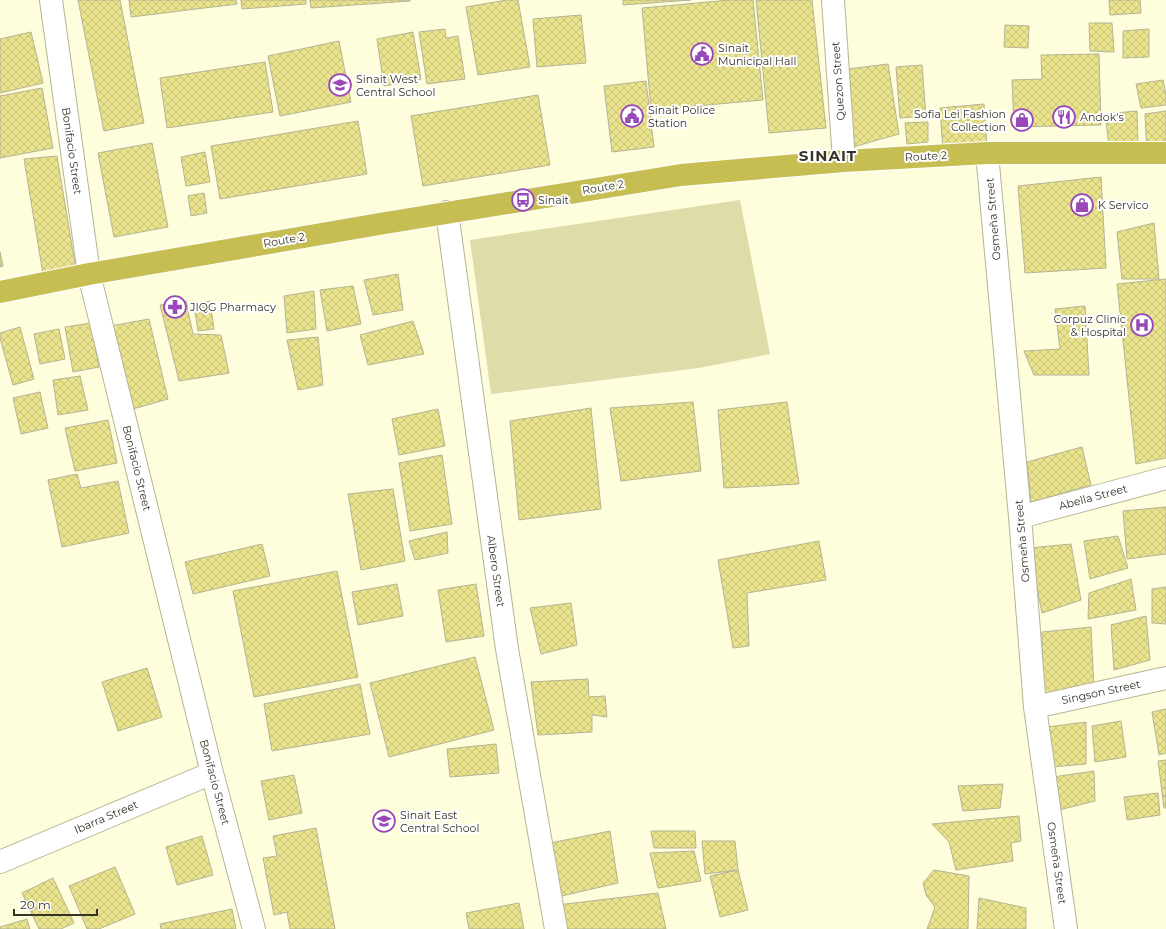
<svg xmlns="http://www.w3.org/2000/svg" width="1166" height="929" font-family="Montserrat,sans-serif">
<defs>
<pattern id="building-cross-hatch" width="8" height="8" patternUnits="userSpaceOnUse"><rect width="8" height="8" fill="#e8e38c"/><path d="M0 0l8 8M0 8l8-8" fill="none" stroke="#c8c379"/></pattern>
</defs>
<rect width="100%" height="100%" fill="#fefddc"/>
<!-- green -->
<path fill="#dedca9" d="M 740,200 L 770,354 L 699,368 L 491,394 L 470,240 Z"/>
<!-- building -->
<path fill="url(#building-cross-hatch)" stroke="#b5b495" d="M 78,0 L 120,0 L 144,123 L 104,131 Z
M 129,0 L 236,0 L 237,4 L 131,17 Z
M 241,0 L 306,0 L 306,4 L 242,9 Z
M 310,0 L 410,0 L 410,1 L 311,8 Z
M 507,0 L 518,0 L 530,67 L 478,75 L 466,7 Z
M 623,0 L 691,0 L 623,5 Z
M 730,0 L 753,0 L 763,100 L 651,110 L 642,8 Z
M 756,0 L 812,0 L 826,128 L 769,133 Z
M 1109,0 L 1140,0 L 1141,13 L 1110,15 Z
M 581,15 L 586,63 L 537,67 L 533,19 Z
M 1089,23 L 1112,23 L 1114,52 L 1090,51 Z
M 1005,25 L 1029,26 L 1028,48 L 1004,47 Z
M 445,29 L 446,38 L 458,36 L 465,79 L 427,84 L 419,32 Z
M 1149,29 L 1149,57 L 1123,58 L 1123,31 Z
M 31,32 L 43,83 L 0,93 L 0,39 Z
M 413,32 L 421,79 L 384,86 L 377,39 Z
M 339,41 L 351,102 L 280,116 L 268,56 Z
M 1099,54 L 1101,125 L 1014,127 L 1012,80 L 1042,79 L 1041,55 Z
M 265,62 L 273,112 L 167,128 L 160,78 Z
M 888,64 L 899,134 L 853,147 L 840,70 Z
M 922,65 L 926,116 L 900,118 L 896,67 Z
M 1163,80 L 1166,95 L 1166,105 L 1141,108 L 1136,84 Z
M 646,81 L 654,147 L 612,152 L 604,86 Z
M 42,88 L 53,148 L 0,158 L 0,96 Z
M 538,95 L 550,165 L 423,186 L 411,116 Z
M 984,104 L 987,145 L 943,151 L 940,108 Z
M 1137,111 L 1138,143 L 1109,146 L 1105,114 Z
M 1166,111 L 1166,150 L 1147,151 L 1145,114 Z
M 358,121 L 367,174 L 220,199 L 211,146 Z
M 928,122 L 928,142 L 907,144 L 905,123 Z
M 152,143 L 168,227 L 114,237 L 98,153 Z
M 205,152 L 210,182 L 186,186 L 181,157 Z
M 57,156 L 76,270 L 43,274 L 24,159 Z
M 1101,177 L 1106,268 L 1025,273 L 1018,186 Z
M 204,193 L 207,213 L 191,216 L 188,196 Z
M 1154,223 L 1159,279 L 1122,279 L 1117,232 Z
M 0,252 L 3,266 L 0,267 Z
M 398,274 L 403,310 L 373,315 L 364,280 Z
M 1166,279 L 1166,458 L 1136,464 L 1117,284 Z
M 353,286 L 361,324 L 327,331 L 320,290 Z
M 314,291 L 316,329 L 287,333 L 284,296 Z
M 186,301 L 193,334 L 221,335 L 229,373 L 179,381 L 160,305 Z
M 210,301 L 214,329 L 198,331 L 194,305 Z
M 1085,306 L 1089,375 L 1034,375 L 1024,351 L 1060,349 L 1055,309 Z
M 149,319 L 168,399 L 126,411 L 105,327 Z
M 413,321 L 424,354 L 368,365 L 360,335 Z
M 91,323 L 99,367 L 73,372 L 65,327 Z
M 20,327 L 34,379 L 13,385 L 0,338 L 0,333 Z
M 59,329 L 65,359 L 40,364 L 34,334 Z
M 318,337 L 323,385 L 298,390 L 287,340 Z
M 80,376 L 88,410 L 58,415 L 53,380 Z
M 40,392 L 48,428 L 21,434 L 13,398 Z
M 693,402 L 701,471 L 621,481 L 610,408 Z
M 787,402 L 799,484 L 724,488 L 718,410 Z
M 591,408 L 601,509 L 519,520 L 510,421 Z
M 438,409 L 445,446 L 399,455 L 392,419 Z
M 108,420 L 117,463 L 75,471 L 65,428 Z
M 1082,447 L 1091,485 L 1031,502 L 1027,462 Z
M 442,455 L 452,524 L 410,531 L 399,463 Z
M 77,474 L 81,488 L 118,481 L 129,533 L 62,547 L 48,480 Z
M 393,489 L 405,561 L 361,570 L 348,494 Z
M 1166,507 L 1166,554 L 1127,559 L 1123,511 Z
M 447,532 L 448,553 L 415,560 L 409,541 Z
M 1118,536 L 1128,568 L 1090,579 L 1084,541 Z
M 819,541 L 826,580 L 747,593 L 749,646 L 733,648 L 718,560 Z
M 262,544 L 270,576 L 193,594 L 185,562 Z
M 1071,544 L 1081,600 L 1042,613 L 1029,548 Z
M 337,571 L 358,677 L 254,697 L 233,591 Z
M 1131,579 L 1136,610 L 1088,619 L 1089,593 Z
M 397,584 L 403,616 L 358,625 L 352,592 Z
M 476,584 L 484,636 L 446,642 L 438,590 Z
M 1166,587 L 1166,624 L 1152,623 L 1152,589 Z
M 571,603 L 577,645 L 541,654 L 530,608 Z
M 1146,616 L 1150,660 L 1114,670 L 1111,625 Z
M 1091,627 L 1094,689 L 1042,697 L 1042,632 Z
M 475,657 L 494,730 L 389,757 L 370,683 Z
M 147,668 L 162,717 L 118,731 L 102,682 Z
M 588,679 L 589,697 L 605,696 L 607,717 L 592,715 L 592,732 L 538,735 L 531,682 Z
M 360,684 L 370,734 L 272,751 L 264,704 Z
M 1166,709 L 1166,753 L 1159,755 L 1152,712 Z
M 1121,721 L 1126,757 L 1095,762 L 1092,726 Z
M 1086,722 L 1086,764 L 1052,767 L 1047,727 Z
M 496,744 L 499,773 L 450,777 L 447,749 Z
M 1166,760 L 1166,808 L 1164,808 L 1158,761 Z
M 1094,771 L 1095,801 L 1055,811 L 1053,777 Z
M 294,775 L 302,813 L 269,820 L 261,781 Z
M 1003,784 L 1000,808 L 963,811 L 958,786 Z
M 1158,793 L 1160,815 L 1127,820 L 1124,797 Z
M 1019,816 L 1021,841 L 1011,843 L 1013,861 L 956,870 L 949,842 L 932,824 Z
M 316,828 L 335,929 L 290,929 L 287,912 L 274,915 L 263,858 L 277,856 L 273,836 Z
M 610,831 L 618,883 L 553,898 L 545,844 Z
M 651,831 L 695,831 L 696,848 L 654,848 Z
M 202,836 L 213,875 L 177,885 L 166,847 Z
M 702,841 L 735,841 L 738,870 L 705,874 Z
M 694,851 L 701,881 L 658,888 L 650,853 Z
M 115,867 L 135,914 L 99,929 L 87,929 L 69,886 Z
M 738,870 L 748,910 L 720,917 L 710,876 Z
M 934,870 L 969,876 L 968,929 L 927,929 L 935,907 L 926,895 L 923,883 Z
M 53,878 L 74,923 L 61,929 L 39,929 L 22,893 Z
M 658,893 L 666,929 L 562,929 L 557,905 Z
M 979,898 L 1026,908 L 1026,929 L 977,929 Z
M 519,903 L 524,929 L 469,929 L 466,913 Z
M 232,909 L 236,929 L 161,929 L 160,924 Z
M 27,919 L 30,929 L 0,929 L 0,927 Z"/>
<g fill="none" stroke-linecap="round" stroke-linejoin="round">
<!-- minor casing -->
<g stroke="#b5b495" stroke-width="24">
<path id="minor" d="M 51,0 L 89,274 L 212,773 L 254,929
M 833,0 L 844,161
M 987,153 L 1020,517 L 1035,707 L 1066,929
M 447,212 L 507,649 L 556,929
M 1020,517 L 1166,478
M 1035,707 L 1166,678
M 0,862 L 212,773"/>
</g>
<!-- trunk casing -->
<g stroke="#fff" stroke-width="24">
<path id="trunk" d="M 0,292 L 89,274 L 385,223 L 681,175 L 844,161 L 987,153 L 1166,153"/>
</g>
<!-- minor -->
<use href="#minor" stroke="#fff" stroke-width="22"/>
<!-- trunk -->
<use href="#trunk" stroke="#c6be52" stroke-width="22"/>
</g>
<!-- icons -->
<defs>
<g id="civic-ring" transform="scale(1.15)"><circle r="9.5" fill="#fff" stroke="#9848b8" stroke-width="1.5"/><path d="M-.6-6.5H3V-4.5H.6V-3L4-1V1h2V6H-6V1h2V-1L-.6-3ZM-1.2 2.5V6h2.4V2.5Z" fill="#9848b8"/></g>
<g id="school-ring" transform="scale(1.15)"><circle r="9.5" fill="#fff" stroke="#9848b8" stroke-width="1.5"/><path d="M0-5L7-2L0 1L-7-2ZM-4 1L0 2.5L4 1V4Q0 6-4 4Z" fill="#9848b8"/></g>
<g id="restaurant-ring" transform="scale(1.15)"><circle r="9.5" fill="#fff" stroke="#9848b8" stroke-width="1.5"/><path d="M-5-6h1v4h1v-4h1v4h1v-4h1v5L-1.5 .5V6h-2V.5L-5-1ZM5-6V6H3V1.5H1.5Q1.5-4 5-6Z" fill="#9848b8"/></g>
<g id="shop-ring" transform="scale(1.15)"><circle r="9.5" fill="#fff" stroke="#9848b8" stroke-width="1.5"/><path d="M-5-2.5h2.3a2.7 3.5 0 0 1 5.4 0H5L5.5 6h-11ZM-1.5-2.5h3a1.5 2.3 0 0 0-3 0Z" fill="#9848b8"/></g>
<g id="bus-ring" transform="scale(1.15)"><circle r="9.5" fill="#fff" stroke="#9848b8" stroke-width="1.5"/><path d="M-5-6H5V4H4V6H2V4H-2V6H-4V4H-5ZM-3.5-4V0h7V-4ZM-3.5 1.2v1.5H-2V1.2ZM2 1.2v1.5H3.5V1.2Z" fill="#9848b8"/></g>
<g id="pharmacy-ring" transform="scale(1.15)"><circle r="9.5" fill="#fff" stroke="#9848b8" stroke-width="1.5"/><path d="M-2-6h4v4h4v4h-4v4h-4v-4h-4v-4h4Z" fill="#9848b8"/></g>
<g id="hospital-ring" transform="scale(1.15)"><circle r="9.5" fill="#fff" stroke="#9848b8" stroke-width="1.5"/><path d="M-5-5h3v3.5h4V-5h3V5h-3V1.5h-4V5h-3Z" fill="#9848b8"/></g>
</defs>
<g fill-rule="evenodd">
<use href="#civic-ring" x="702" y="54"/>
<use href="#school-ring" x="340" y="85"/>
<use href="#civic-ring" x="632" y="116"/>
<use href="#restaurant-ring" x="1064" y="117"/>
<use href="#shop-ring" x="1022" y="120"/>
<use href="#bus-ring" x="523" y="200"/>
<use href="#shop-ring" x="1082" y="205"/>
<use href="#pharmacy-ring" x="175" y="307"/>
<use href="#hospital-ring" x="1142" y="325"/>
<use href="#school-ring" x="384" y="821"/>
</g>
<g text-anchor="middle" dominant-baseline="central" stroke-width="4" stroke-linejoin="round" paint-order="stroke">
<!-- poi labels -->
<g font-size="11" fill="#353428" stroke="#fff" text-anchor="start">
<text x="718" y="48">Sinait<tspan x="718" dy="13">Municipal Hall</tspan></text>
<text x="356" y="79">Sinait West<tspan x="356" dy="13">Central School</tspan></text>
<text x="648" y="110">Sinait Police<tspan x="648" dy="13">Station</tspan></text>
<text x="1006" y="114" text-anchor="end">Sofia Lei Fashion<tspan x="1006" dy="13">Collection</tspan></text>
<text x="1080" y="117">Andok's</text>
<text x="538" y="200">Sinait</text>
<text x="1098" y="205">K Servico</text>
<text x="190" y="307">JIQG Pharmacy</text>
<text x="1126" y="319" text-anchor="end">Corpuz Clinic<tspan x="1126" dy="13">&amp; Hospital</tspan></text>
<text x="400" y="815">Sinait East<tspan x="400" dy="13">Central School</tspan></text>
</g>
<!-- street labels -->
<g font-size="11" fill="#353428" stroke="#fff">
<text transform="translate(838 81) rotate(-94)">Quezon Street</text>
<text transform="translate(72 151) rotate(82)">Bonifacio Street</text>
<text transform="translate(926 156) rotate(-3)">Route 2</text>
<text transform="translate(603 187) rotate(-9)">Route 2</text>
<text transform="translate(993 219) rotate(-95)">Osmeña Street</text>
<text transform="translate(284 240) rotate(-10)">Route 2</text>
<text transform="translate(137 468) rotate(76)">Bonifacio Street</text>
<text transform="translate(1093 497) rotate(-15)">Abella Street</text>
<text transform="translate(1022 541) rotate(-95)">Osmeña Street</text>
<text transform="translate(496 571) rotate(82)">Albero Street</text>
<text transform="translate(1101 692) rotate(-12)">Singson Street</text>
<text transform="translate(215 782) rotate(75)">Bonifacio Street</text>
<text transform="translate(106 817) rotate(-23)">Ibarra Street</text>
<text transform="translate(1057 863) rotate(82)">Osmeña Street</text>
</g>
<!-- district labels -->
<g font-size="15" font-weight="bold" letter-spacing="1" fill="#353428" stroke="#fff">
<text x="828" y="155">SINAIT</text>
</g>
</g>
<!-- scale -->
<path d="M14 909v6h83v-6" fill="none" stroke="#353428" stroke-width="2"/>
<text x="20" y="909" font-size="12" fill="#353428" stroke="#ffffff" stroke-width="3" paint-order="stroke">20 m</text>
</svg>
